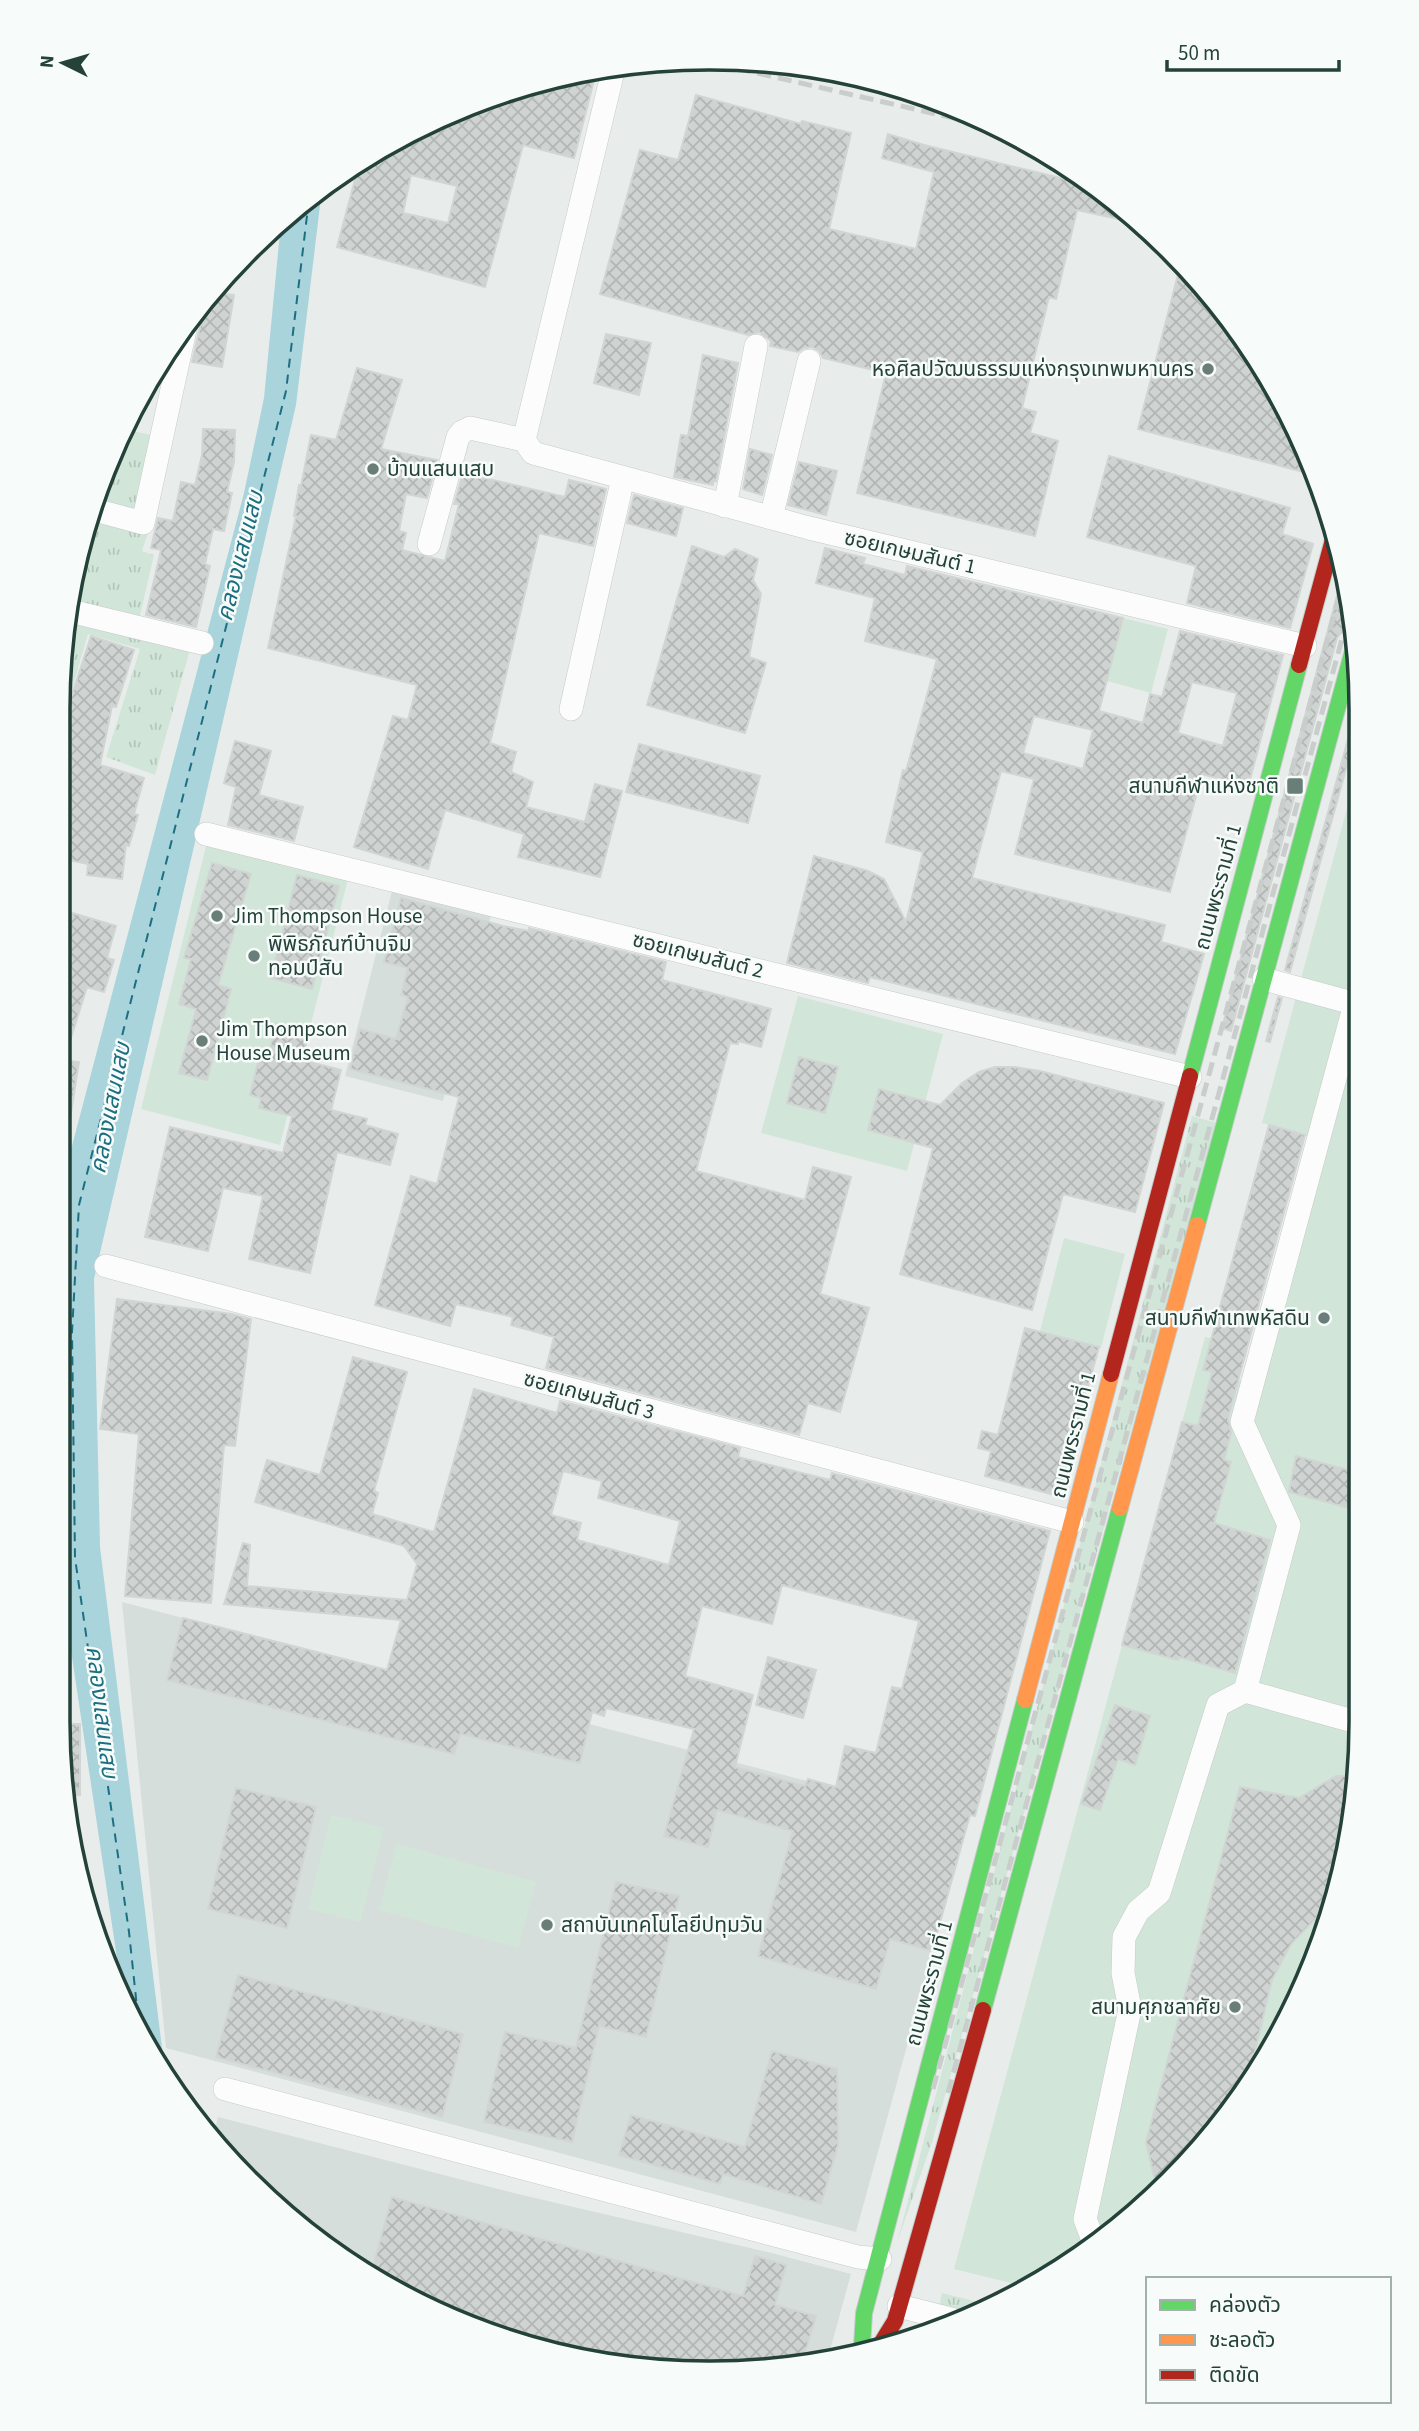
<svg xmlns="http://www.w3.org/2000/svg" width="1419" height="2431" font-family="'Source Sans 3','Noto Sans Thai',sans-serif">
<defs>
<pattern id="grass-tufts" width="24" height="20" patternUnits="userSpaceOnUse" patternTransform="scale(1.75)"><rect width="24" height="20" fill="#d1e6d8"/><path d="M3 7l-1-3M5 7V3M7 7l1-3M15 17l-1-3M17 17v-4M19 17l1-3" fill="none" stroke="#b3c6ba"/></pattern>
<pattern id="building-cross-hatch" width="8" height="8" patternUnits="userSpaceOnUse" patternTransform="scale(1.75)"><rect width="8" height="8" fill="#cfd4d2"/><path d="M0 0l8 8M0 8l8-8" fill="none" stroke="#b2b7b5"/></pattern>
</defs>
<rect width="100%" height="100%" fill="#e8edeb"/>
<!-- built -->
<path fill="#d6dedb" d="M 392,891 L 491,916 L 443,1101 L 345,1076 Z
M 122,1602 L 968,1823 L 856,2232 L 166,2048 Z
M 218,2117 L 518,2194 L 772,2253 L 851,2274 L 829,2354 L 752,2372 L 540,2351 L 347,2263 L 213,2138 Z"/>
<!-- grass -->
<path fill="url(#grass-tufts)" d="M 127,430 L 156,436 L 139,517 L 94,503 L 95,494 Z
M 90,514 L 149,530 L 142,551 L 154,555 L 139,620 L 72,603 Z
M 69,616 L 191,646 L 155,775 L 106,757 L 140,649 L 88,634 L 65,713 L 59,711 L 59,666 Z
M 1192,1116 L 1217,1123 L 932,2142 L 897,2243 Z
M 942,2293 L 991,2305 L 969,2318 L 938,2311 Z"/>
<!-- garden -->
<path fill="#d1e6d8" d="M 1123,618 L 1168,629 L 1151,693 L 1107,681 Z
M 1360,760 L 1360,1765 L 1327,1931 L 1252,2083 L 1107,2238 L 1023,2286 L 954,2269 L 1205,1337 L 1211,1338 L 1203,1370 L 1246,1382 L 1308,1136 L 1262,1123 Z
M 207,842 L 348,879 L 280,1145 L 141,1109 Z
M 798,996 L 943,1034 L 907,1171 L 761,1133 Z
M 1064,1238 L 1125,1254 L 1101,1348 L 1040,1331 Z
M 331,1815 L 384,1828 L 360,1922 L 308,1909 Z
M 397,1844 L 536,1882 L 518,1948 L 379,1910 Z"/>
<!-- water -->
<path fill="#a9d4db" d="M 322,189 L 296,405 L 94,1279 L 100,1547 L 164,2064 L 121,1985 L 62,1590 L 58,1399 L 58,1199 L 244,493 L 264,398 L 281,222 Z"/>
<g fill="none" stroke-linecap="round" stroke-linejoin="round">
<!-- ferry -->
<path stroke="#1c6f80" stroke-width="2" stroke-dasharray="9 7" stroke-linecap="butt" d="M 138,2017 L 129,1932 L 75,1558 L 72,1332 L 79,1205 L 286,391 L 309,199"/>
</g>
<!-- building -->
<path fill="url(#building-cross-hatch)" stroke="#d1d6d4" stroke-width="2" fill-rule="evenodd" d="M 597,69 L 574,158 L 523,145 L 485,287 L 337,247 L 360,161 L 460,108 L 511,92 L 530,97 L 533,85 L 582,70 ZM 411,175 L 457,186 L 448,223 L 403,213 Z
M 696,95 L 801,124 L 802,121 L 851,133 L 829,229 L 916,249 L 934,172 L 882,158 L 888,134 L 924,145 L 1094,186 L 1141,224 L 1077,210 L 1056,299 L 1049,297 L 1022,408 L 1036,412 L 1030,433 L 1058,441 L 1035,536 L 857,493 L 886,373 L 823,358 L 819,351 L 812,347 L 804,348 L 798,352 L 770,346 L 771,341 L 759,332 L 748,335 L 600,294 L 640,150 L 678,160 Z
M 1181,263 L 1274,383 L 1315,475 L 1138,429 Z
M 213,292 L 234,295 L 222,367 L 192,362 L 200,327 L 199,320 L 195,314 Z
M 606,334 L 651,343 L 639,395 L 594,383 Z
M 703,355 L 738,363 L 716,481 L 714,480 L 713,485 L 674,477 L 681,435 L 688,436 Z
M 357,368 L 402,380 L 381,449 L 437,460 L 427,498 L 406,494 L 399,531 L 406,533 L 402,550 L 445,561 L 459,504 L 454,504 L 463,473 L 565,497 L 569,480 L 606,489 L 593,546 L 539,533 L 490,743 L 516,752 L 511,772 L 533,782 L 526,807 L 585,822 L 595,784 L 622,791 L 600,877 L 518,857 L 524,834 L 445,810 L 428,869 L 354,847 L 393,716 L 408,720 L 417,685 L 268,648 L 296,516 L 294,516 L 299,485 L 301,486 L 311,435 L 336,440 Z
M 203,429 L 235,430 L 234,462 L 227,492 L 232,493 L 224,531 L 213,529 L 205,564 L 210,566 L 196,627 L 146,615 L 161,550 L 151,548 L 158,518 L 173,521 L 181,482 L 195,485 L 202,455 Z
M 750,449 L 772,455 L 762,495 L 743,489 Z
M 1109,456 L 1290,508 L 1282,534 L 1313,544 L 1290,628 L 1187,603 L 1196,566 L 1087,537 Z
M 799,462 L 837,471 L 826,515 L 788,505 Z
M 634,495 L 683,508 L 676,536 L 627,523 Z
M 692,546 L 724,557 L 735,549 L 758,559 L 753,580 L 761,594 L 749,657 L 766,663 L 745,733 L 647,705 Z
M 825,548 L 865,558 L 863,564 L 905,575 L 907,566 L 1123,618 L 1099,711 L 1143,723 L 1150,694 L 1162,697 L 1180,631 L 1283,655 L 1248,787 L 1202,774 L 1170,892 L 1015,854 L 1034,779 L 1001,771 L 972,878 L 1165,925 L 1161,942 L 1204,954 L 1175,1054 L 870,977 L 868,983 L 787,963 L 814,856 L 868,871 L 884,879 L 906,922 L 923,852 L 886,842 L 903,770 L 906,771 L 937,659 L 865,641 L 875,598 L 816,583 ZM 1192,682 L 1237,693 L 1223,746 L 1178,733 ZM 1034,716 L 1093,730 L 1083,769 L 1023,753 Z
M 1342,577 L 1352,625 L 1343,630 L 1337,638 L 1231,1031 L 1222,1028 Z
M 91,636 L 134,650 L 116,707 L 112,706 L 100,765 L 144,778 L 134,814 L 138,815 L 129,846 L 126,845 L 122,879 L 87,875 L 88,864 L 59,858 L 59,718 L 64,719 Z
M 1360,695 L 1360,718 L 1290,972 L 1285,970 Z
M 235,741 L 271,751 L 259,795 L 303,807 L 294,841 L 228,825 L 236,787 L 224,783 Z
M 639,744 L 760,776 L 748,823 L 626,792 Z
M 212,863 L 251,874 L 218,985 L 231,989 L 207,1080 L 179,1073 L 196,1009 L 179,1004 L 191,959 L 184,958 Z
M 297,875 L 339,886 L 312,989 L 271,978 Z
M 401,898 L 503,926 L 529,931 L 529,928 L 666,962 L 662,980 L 771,1009 L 761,1047 L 738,1041 L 738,1044 L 730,1043 L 696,1171 L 805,1200 L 813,1167 L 851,1177 L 820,1294 L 869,1308 L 840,1412 L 808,1403 L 799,1435 L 546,1368 L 554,1337 L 511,1325 L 513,1317 L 456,1304 L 450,1326 L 375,1305 L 411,1176 L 437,1184 L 459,1097 L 350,1069 L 360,1029 L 396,1039 L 408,997 L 401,995 L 408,968 L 384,962 Z
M 59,909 L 116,926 L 107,958 L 114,960 L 104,992 L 87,987 L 64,1060 L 79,1062 L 69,1125 L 59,1124 Z
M 1278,997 L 1282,998 L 1270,1042 L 1266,1041 Z
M 276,1024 L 309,1033 L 302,1060 L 341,1070 L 331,1110 L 367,1119 L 365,1125 L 398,1134 L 390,1165 L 337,1152 L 310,1273 L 249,1259 L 263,1196 L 223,1188 L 208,1251 L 145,1237 L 170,1127 L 283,1153 L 292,1116 L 259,1108 L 261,1098 L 250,1095 L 261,1050 L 269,1052 Z
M 799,1057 L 838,1067 L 825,1113 L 787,1103 Z
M 995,1067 L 1014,1067 L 1040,1071 L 1164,1103 L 1135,1212 L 1063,1194 L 1032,1310 L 900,1274 L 933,1148 L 868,1130 L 879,1089 L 940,1105 L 962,1083 L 979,1072 Z
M 1269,1125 L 1305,1135 L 1228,1418 L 1231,1433 L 1224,1460 L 1231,1462 L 1214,1523 L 1270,1540 L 1235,1673 L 1179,1657 L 1178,1660 L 1122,1645 L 1182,1422 L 1198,1426 L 1212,1372 L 1203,1370 Z
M 117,1299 L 232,1314 L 251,1319 L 235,1446 L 224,1445 L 211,1603 L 125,1596 L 139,1434 L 100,1429 Z
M 1025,1328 L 1099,1347 L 1058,1496 L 985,1476 L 991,1451 L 978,1448 L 982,1431 L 998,1435 Z
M 353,1357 L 407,1372 L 374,1491 L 378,1493 L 372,1514 L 434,1532 L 474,1389 L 557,1413 L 560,1401 L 740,1448 L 738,1457 L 830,1480 L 832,1473 L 1050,1531 L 975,1816 L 970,1815 L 932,1951 L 890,1939 L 876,1989 L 758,1956 L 793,1831 L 717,1810 L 708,1847 L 664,1836 L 694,1729 L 606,1708 L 604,1716 L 592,1712 L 580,1763 L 460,1734 L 454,1754 L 167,1680 L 183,1618 L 387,1670 L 401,1620 L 224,1604 L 243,1543 L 250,1545 L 247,1586 L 407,1600 L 417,1564 L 404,1546 L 255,1502 L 267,1460 L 320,1475 ZM 563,1471 L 602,1481 L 598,1498 L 680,1521 L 669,1565 L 577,1540 L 581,1523 L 551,1515 ZM 782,1585 L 919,1621 L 902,1689 L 892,1687 L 876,1753 L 845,1746 L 836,1787 L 808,1779 L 805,1786 L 735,1767 L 753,1695 L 685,1676 L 702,1606 L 772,1624 Z
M 1296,1456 L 1360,1473 L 1360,1511 L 1289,1492 Z
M 768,1657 L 816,1670 L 803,1718 L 756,1705 Z
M 1115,1705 L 1150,1716 L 1135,1765 L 1118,1759 L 1100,1810 L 1081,1804 Z
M 58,1724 L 80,1724 L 80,1795 L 70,1796 Z
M 1336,1776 L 1358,1776 L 1331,1907 L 1323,1911 L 1291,1944 L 1272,1980 L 1246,2089 L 1156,2185 L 1146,2142 L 1240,1787 L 1299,1798 Z
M 236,1788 L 316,1807 L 287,1928 L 208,1909 Z
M 616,1882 L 679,1896 L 646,2037 L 599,2026 L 572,2142 L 484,2122 L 505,2032 L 576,2048 Z
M 238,1975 L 463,2034 L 442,2117 L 216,2057 Z
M 772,2051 L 837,2069 L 838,2145 L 821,2204 L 723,2174 L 720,2184 L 619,2155 L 631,2115 L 745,2147 Z
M 392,2197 L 743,2296 L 755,2256 L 786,2265 L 775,2305 L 816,2316 L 803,2360 L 752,2372 L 540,2351 L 371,2274 Z"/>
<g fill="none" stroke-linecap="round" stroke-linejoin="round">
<!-- street casing -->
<g stroke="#c5cac8" stroke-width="24">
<path id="street" d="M 614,67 L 524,440 L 533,453 L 809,528 L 1305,646
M 725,506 L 756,346
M 91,509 L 143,523 L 186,325
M 771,518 L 809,361
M 429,544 L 458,437 L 462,432 L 470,428 L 524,440
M 70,611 L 202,643
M 571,709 L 623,478
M 206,834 L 1190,1077
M 1264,979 L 1360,1005
M 106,1266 L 1072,1522
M 1245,1691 L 1360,1723
M 225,2089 L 858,2257 L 880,2259
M 1095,2245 L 1085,2219 L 1130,2009 L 1123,1973 L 1124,1937 L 1138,1911 L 1159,1893 L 1218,1705 L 1245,1691 L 1289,1525 L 1242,1422 L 1355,1004
M 899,2306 L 962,2322"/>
</g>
<!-- fast casing -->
<g stroke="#c3cbc8" stroke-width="18">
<path id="fast" d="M 1190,1076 L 1299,665
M 1197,1225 L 1355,643
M 983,2010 L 1120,1508
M 862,2346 L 864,2313 L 1025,1700"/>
</g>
<!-- slow casing -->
<g stroke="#c3cbc8" stroke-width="18">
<path id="slow" d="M 1120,1508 L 1197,1225
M 1025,1700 L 1111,1374"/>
</g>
<!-- jam casing -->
<g stroke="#c3cbc8" stroke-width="18">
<path id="jam" d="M 1299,665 L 1334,536
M 1111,1374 L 1190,1076
M 882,2342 L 895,2321 L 983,2010"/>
</g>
<!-- street -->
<use href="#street" stroke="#fcfcfc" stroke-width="23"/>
<!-- fast -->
<use href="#fast" stroke="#63d668" stroke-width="16"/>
<!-- slow -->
<use href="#slow" stroke="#ff974d" stroke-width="16"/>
<!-- jam -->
<use href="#jam" stroke="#b3261e" stroke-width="16"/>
<!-- rail -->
<path stroke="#c9cdcc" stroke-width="5" stroke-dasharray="14 7" stroke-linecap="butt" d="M 696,59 L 997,128
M 811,68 L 881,84
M 933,2089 L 1343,582
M 948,2093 L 1349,613"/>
</g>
<!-- markers -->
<g fill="#697e78" stroke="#f7fbf9" stroke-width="2.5">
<circle cx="1208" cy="369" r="7"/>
<circle cx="373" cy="469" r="7"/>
<rect x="1286" y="777" width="18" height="18" rx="3.5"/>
<circle cx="217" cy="916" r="7"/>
<circle cx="254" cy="956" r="7"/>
<circle cx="202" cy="1041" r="7"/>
<circle cx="1324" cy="1318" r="7"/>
<circle cx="547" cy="1925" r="7"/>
<circle cx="1235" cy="2007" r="7"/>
</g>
<g text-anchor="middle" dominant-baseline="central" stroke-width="5" stroke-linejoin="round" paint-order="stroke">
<!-- poi labels -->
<g font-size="21" fill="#24423a" stroke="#f7fbf9" text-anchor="start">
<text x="1194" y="369" text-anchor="end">หอศิลปวัฒนธรรมแห่งกรุงเทพมหานคร</text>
<text x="387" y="469">บ้านแสนแสบ</text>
<text x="1279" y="786" text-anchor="end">สนามกีฬาแห่งชาติ</text>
<text x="231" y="916">Jim Thompson House</text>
<text x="268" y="944">พิพิธภัณฑ์บ้านจิม<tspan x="268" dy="24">ทอมป์สัน</tspan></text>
<text x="216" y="1029">Jim Thompson<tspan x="216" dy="24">House Museum</tspan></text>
<text x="1310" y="1318" text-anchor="end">สนามกีฬาเทพหัสดิน</text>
<text x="561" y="1925">สถาบันเทคโนโลยีปทุมวัน</text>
<text x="1221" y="2007" text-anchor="end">สนามศุภชลาศัย</text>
</g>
<!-- street labels -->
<g font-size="21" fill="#24423a" stroke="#f7fbf9">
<text transform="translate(910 552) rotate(13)">ซอยเกษมสันต์ 1</text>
<text transform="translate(1218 887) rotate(-75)">ถนนพระรามที่ 1</text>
<text transform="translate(698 955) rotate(14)">ซอยเกษมสันต์ 2</text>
<text transform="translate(589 1395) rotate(15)">ซอยเกษมสันต์ 3</text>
<text transform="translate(1073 1435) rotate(-76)">ถนนพระรามที่ 1</text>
<text transform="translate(929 1983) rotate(-75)">ถนนพระรามที่ 1</text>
</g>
<!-- water labels -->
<g font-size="23" font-style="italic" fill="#1c6f80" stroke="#f7fbf9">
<text transform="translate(240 556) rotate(-76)">คลองแสนแสบ</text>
<text transform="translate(110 1108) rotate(-79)">คลองแสนแสบ</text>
<text transform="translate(102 1712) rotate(83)">คลองแสนแสบ</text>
</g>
</g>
<!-- crop -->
<path d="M0 0H1419V2431H0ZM709 70H710A639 639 0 0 1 1349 709V1722A639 639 0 0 1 710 2361H709A639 639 0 0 1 70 1722V709A639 639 0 0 1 709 70Z" fill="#f7fbf9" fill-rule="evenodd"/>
<path fill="none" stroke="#24423a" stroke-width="3.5" d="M709 70H710A639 639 0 0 1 1349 709V1722A639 639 0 0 1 710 2361H709A639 639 0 0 1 70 1722V709A639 639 0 0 1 709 70Z"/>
<!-- legend -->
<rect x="1146" y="2277" width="245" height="126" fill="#f7fbf9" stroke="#a3b1ad" stroke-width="2"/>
<rect x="1160" y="2300" width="35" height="10" fill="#63d668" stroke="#a3b1ad" stroke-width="2"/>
<text x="1209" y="2312" font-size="21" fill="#24423a">คล่องตัว</text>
<rect x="1160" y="2335" width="35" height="10" fill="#ff974d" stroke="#a3b1ad" stroke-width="2"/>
<text x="1209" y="2347" font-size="21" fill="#24423a">ชะลอตัว</text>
<rect x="1160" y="2370" width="35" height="10" fill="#b3261e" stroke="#a3b1ad" stroke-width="2"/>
<text x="1209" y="2382" font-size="21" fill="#24423a">ติดขัด</text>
<!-- north arrow -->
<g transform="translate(63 63) rotate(275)" stroke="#f7fbf9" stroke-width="5" paint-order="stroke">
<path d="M0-5L12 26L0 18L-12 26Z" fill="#24423a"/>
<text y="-10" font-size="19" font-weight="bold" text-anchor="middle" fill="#24423a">N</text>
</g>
<!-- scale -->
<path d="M1167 60v10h172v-10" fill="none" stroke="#24423a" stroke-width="3.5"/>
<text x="1178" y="60" font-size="21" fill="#24423a" stroke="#f7fbf9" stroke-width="5" paint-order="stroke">50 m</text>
</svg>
